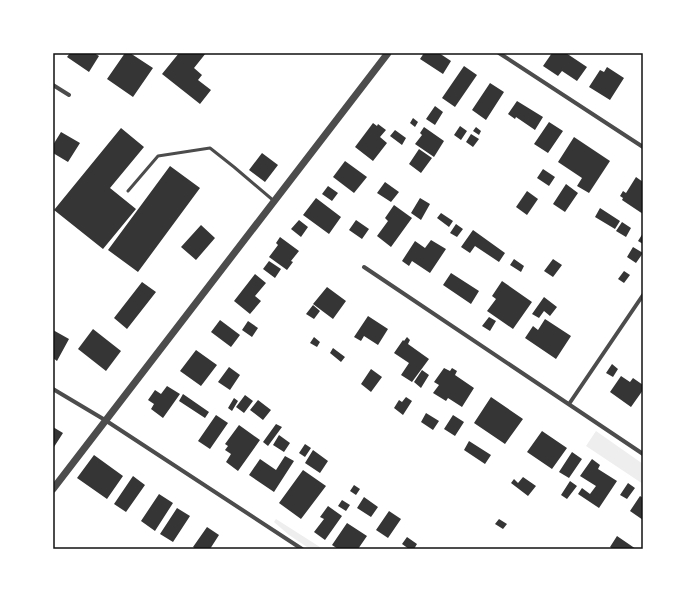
<svg xmlns="http://www.w3.org/2000/svg" width="696" height="602" font-family="'Work Sans',sans-serif">
<rect width="100%" height="100%" fill="#fff"/>
<!-- green -->
<path fill="#eee" d="M 596,431 L 643,464 L 643,484 L 586,446 Z
M 276,519 L 323,549 L 310,549 L 289,535 L 274,522 Z"/>
<!-- building -->
<path fill="#353535" d="M 70,53 L 94,53 L 99,56 L 89,72 L 67,57 Z
M 125,53 L 130,53 L 153,68 L 133,97 L 107,79 Z
M 179,53 L 206,53 L 194,68 L 202,75 L 198,80 L 211,90 L 200,104 L 162,74 Z
M 424,53 L 439,53 L 451,61 L 443,74 L 420,59 Z
M 552,53 L 566,53 L 587,67 L 577,81 L 562,71 L 558,76 L 543,66 Z
M 464,66 L 477,75 L 455,107 L 442,98 Z
M 607,67 L 624,78 L 610,100 L 589,87 L 600,70 L 604,72 Z
M 490,83 L 504,92 L 486,120 L 472,110 Z
M 517,101 L 543,117 L 535,130 L 516,117 L 515,119 L 508,114 Z
M 435,106 L 443,112 L 435,125 L 426,119 Z
M 413,118 L 418,122 L 415,127 L 410,123 Z
M 549,122 L 563,131 L 548,153 L 534,144 Z
M 373,123 L 377,126 L 378,124 L 386,130 L 380,137 L 387,143 L 373,161 L 355,147 Z
M 460,126 L 467,131 L 461,140 L 454,135 Z
M 424,127 L 444,141 L 434,157 L 415,144 L 422,135 L 420,133 Z
M 476,127 L 481,131 L 479,135 L 473,131 Z
M 121,128 L 144,147 L 110,188 L 136,209 L 103,249 L 54,210 Z
M 395,130 L 406,138 L 402,145 L 390,136 Z
M 61,132 L 80,143 L 68,162 L 53,153 L 53,145 Z
M 471,134 L 479,139 L 473,147 L 466,142 Z
M 574,137 L 610,161 L 589,193 L 577,186 L 582,178 L 558,162 Z
M 419,149 L 432,158 L 421,173 L 409,164 Z
M 262,153 L 278,165 L 265,182 L 249,170 Z
M 345,161 L 367,177 L 354,193 L 333,177 Z
M 170,166 L 200,188 L 138,272 L 108,250 Z
M 543,169 L 555,177 L 549,186 L 537,178 Z
M 636,177 L 643,182 L 643,214 L 622,200 L 623,198 L 620,196 L 623,191 L 626,193 Z
M 385,182 L 399,192 L 391,202 L 377,193 Z
M 566,184 L 578,193 L 565,212 L 553,204 Z
M 328,186 L 338,193 L 332,201 L 322,194 Z
M 527,191 L 538,199 L 527,215 L 516,207 Z
M 316,198 L 341,217 L 329,234 L 303,215 Z
M 420,198 L 430,204 L 421,220 L 411,213 Z
M 394,205 L 412,218 L 391,247 L 377,236 L 388,221 L 385,218 Z
M 600,208 L 620,221 L 615,229 L 595,217 Z
M 441,213 L 453,221 L 449,227 L 437,218 Z
M 299,220 L 308,227 L 301,237 L 291,229 Z
M 356,220 L 369,229 L 362,239 L 349,230 Z
M 622,222 L 631,228 L 626,237 L 616,231 Z
M 456,224 L 463,229 L 457,237 L 450,233 Z
M 201,225 L 215,238 L 196,260 L 181,247 Z
M 473,230 L 505,253 L 499,262 L 475,246 L 470,253 L 461,247 Z
M 643,233 L 643,244 L 638,241 Z
M 280,237 L 299,251 L 291,261 L 293,262 L 287,270 L 269,257 L 278,245 L 276,243 Z
M 431,240 L 446,249 L 430,273 L 412,261 L 409,266 L 402,261 L 415,241 L 425,248 Z
M 633,247 L 643,253 L 636,263 L 627,257 Z
M 514,259 L 524,266 L 521,272 L 510,265 Z
M 553,259 L 562,265 L 553,277 L 544,271 Z
M 269,261 L 281,269 L 275,278 L 263,269 Z
M 624,271 L 630,275 L 624,283 L 618,279 Z
M 451,273 L 479,291 L 471,304 L 443,285 Z
M 255,274 L 266,283 L 255,296 L 261,301 L 250,314 L 234,301 Z
M 502,281 L 532,302 L 513,329 L 487,311 L 496,299 L 492,296 Z
M 142,282 L 156,292 L 127,329 L 114,318 Z
M 327,287 L 346,301 L 333,319 L 313,304 Z
M 544,297 L 557,307 L 550,316 L 544,311 L 539,318 L 532,314 Z
M 313,305 L 320,311 L 314,319 L 306,314 Z
M 368,316 L 388,329 L 378,345 L 364,336 L 361,341 L 354,337 Z
M 489,317 L 496,321 L 490,331 L 482,326 Z
M 545,319 L 571,336 L 556,359 L 525,338 L 533,326 L 538,330 Z
M 220,320 L 240,335 L 231,347 L 211,332 Z
M 248,321 L 258,328 L 252,337 L 242,330 Z
M 93,329 L 121,351 L 106,371 L 78,349 Z
M 53,330 L 69,339 L 57,361 L 53,358 Z
M 314,337 L 320,342 L 317,347 L 310,343 Z
M 407,337 L 410,340 L 408,344 L 429,359 L 412,382 L 401,375 L 409,363 L 394,353 L 403,340 L 404,341 Z
M 333,348 L 345,357 L 341,362 L 330,353 Z
M 196,350 L 217,365 L 201,386 L 180,371 Z
M 612,364 L 618,369 L 613,377 L 606,373 Z
M 229,367 L 240,375 L 230,390 L 218,382 Z
M 444,368 L 450,371 L 452,368 L 457,371 L 455,375 L 474,388 L 462,407 L 448,398 L 446,401 L 433,393 L 439,385 L 434,382 Z
M 371,369 L 382,377 L 371,392 L 361,384 Z
M 422,370 L 429,375 L 421,388 L 414,382 Z
M 621,376 L 630,382 L 633,378 L 643,385 L 643,390 L 631,407 L 610,392 Z
M 167,386 L 180,394 L 163,418 L 151,409 L 154,404 L 148,400 L 155,390 L 161,394 Z
M 183,394 L 209,412 L 205,418 L 179,401 Z
M 245,395 L 253,401 L 244,413 L 236,407 Z
M 406,397 L 412,401 L 403,415 L 394,408 L 399,400 L 402,402 Z
M 491,397 L 523,419 L 505,444 L 474,423 Z
M 234,398 L 238,401 L 232,411 L 228,408 Z
M 258,400 L 271,410 L 263,420 L 250,410 Z
M 426,413 L 439,421 L 433,430 L 421,422 Z
M 216,415 L 228,423 L 210,449 L 198,441 Z
M 453,415 L 464,422 L 455,436 L 444,429 Z
M 276,424 L 282,427 L 268,446 L 263,442 Z
M 239,425 L 260,440 L 238,471 L 226,462 L 231,454 L 225,450 L 228,446 L 225,444 Z
M 53,427 L 63,433 L 54,447 L 53,446 Z
M 542,431 L 567,448 L 552,469 L 527,452 Z
M 279,435 L 290,443 L 284,452 L 273,445 Z
M 469,441 L 491,455 L 485,464 L 464,450 Z
M 305,444 L 311,448 L 305,457 L 299,453 Z
M 313,450 L 328,461 L 320,473 L 305,463 Z
M 572,452 L 582,459 L 569,478 L 559,472 Z
M 94,455 L 123,476 L 107,499 L 77,478 Z
M 285,456 L 294,461 L 274,492 L 249,475 L 260,459 L 276,470 Z
M 592,459 L 600,465 L 598,469 L 617,481 L 599,508 L 578,494 L 582,488 L 590,494 L 596,486 L 580,476 Z
M 303,470 L 326,486 L 301,519 L 279,503 Z
M 133,476 L 145,485 L 126,512 L 114,504 Z
M 523,477 L 536,486 L 528,496 L 511,483 L 514,479 L 518,483 Z
M 570,481 L 577,486 L 567,499 L 561,495 Z
M 628,483 L 635,488 L 627,499 L 620,495 Z
M 354,485 L 360,489 L 356,495 L 350,491 Z
M 159,494 L 173,503 L 155,531 L 141,521 Z
M 640,496 L 643,498 L 643,520 L 630,511 Z
M 364,497 L 378,507 L 371,517 L 357,508 Z
M 342,500 L 350,505 L 346,511 L 338,506 Z
M 328,506 L 342,516 L 325,540 L 314,532 L 324,519 L 320,517 Z
M 177,508 L 190,516 L 173,542 L 160,534 Z
M 389,511 L 401,519 L 388,538 L 376,530 Z
M 499,519 L 507,524 L 503,529 L 495,524 Z
M 347,523 L 367,536 L 358,549 L 338,549 L 332,545 Z
M 207,527 L 219,535 L 210,549 L 196,549 L 193,547 Z
M 617,536 L 636,549 L 613,549 L 610,547 Z
M 407,537 L 417,544 L 414,549 L 409,549 L 402,544 Z"/>
<g fill="none" stroke-linecap="round" stroke-linejoin="round">
<!-- service -->
<path stroke="#4c4c4c" stroke-width="3" d="M 128,191 L 158,156 L 210,148 L 234,167 L 274,201"/>
<!-- minor -->
<path stroke="#4c4c4c" stroke-width="4" d="M 499,53 L 643,147
M 53,85 L 69,95
M 364,267 L 643,454
M 53,389 L 105,420 L 302,549
M 569,404 L 643,295"/>
<!-- tertiary -->
<path stroke="#4c4c4c" stroke-width="7" d="M 53,489 L 388,53"/>
</g>
<!-- border -->
<rect width="696" height="602" fill="none" stroke="#ffffff" stroke-width="108"/>
<rect x="54" y="54" width="588" height="494" fill="none" stroke="#111" stroke-width="1.5"/>
</svg>
